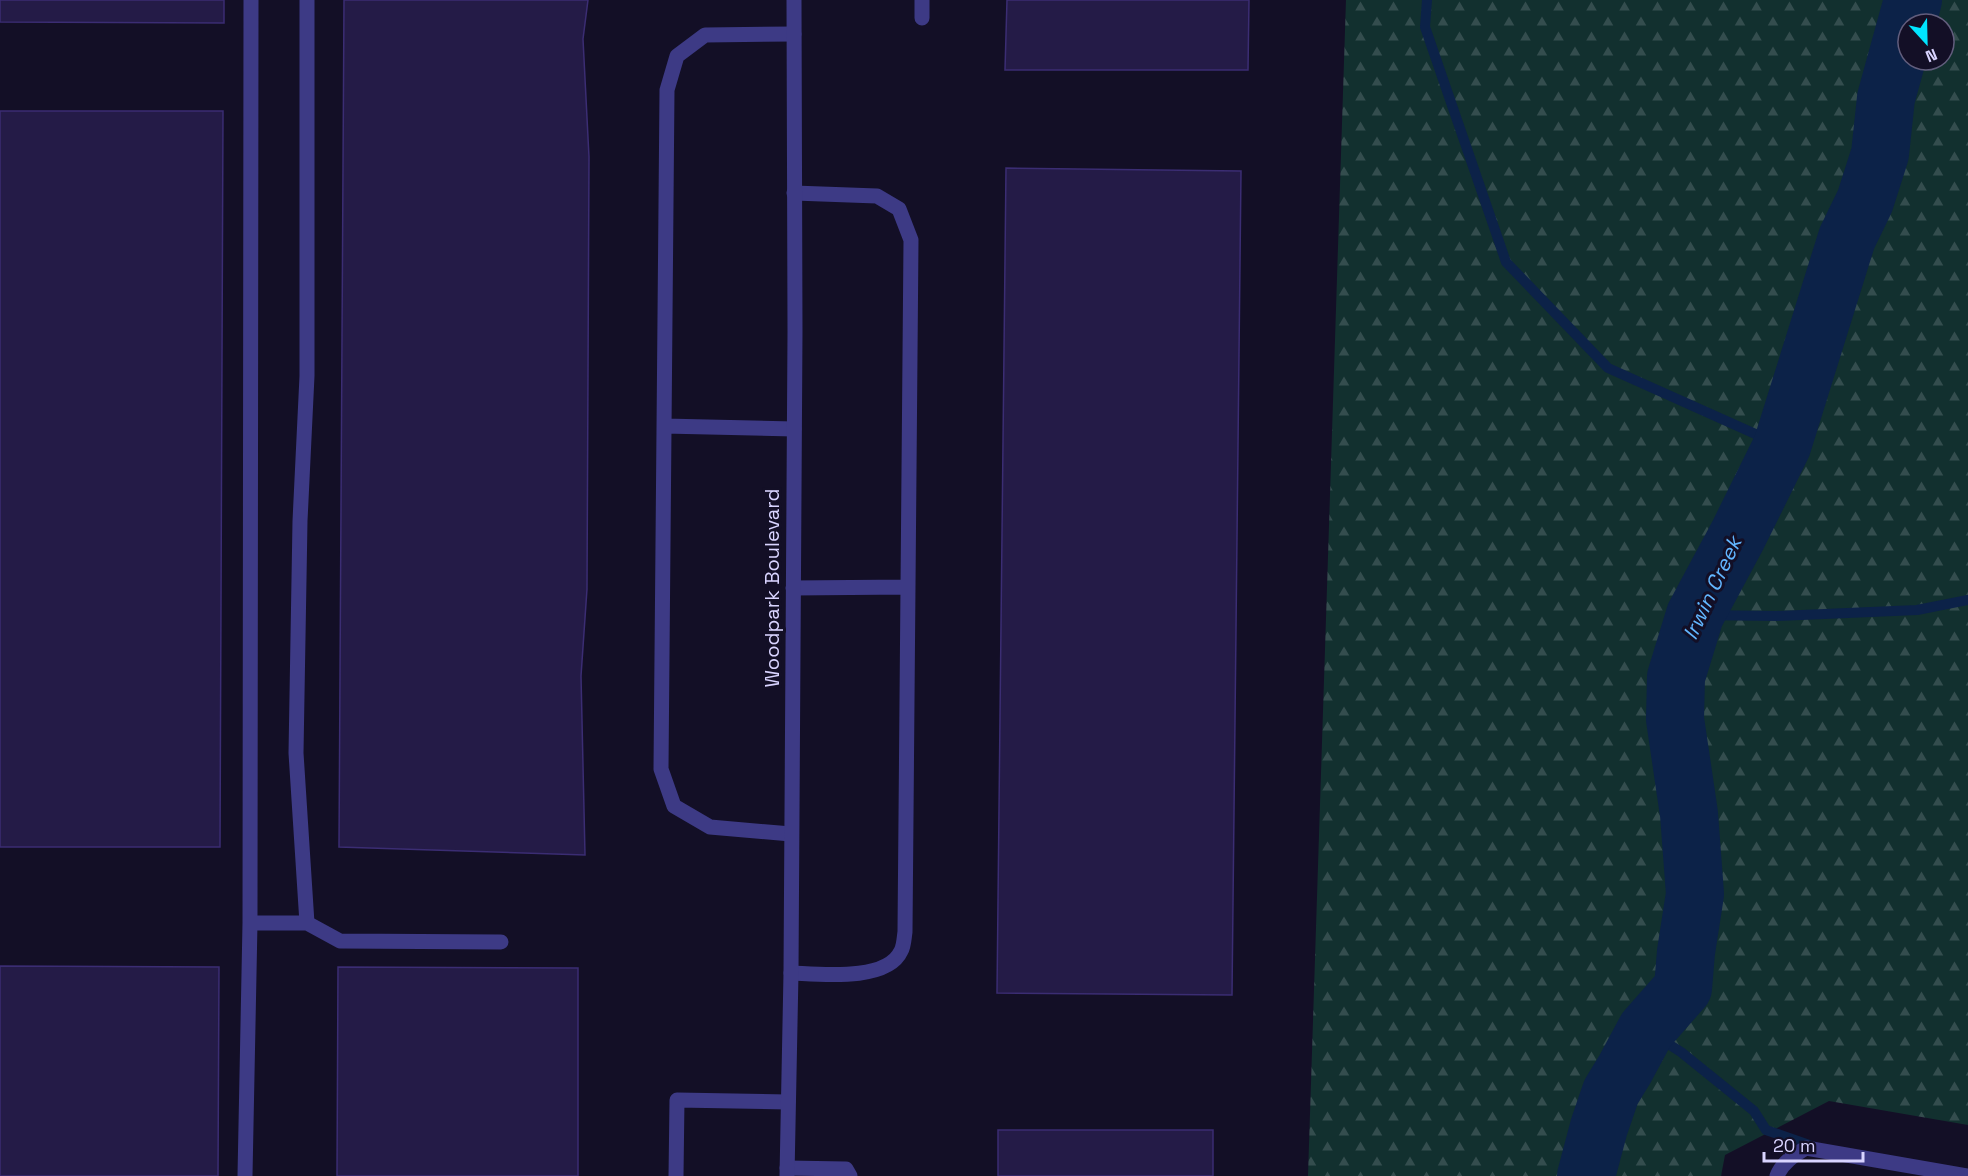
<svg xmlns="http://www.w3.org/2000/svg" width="1968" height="1176" font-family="'Space Grotesk',sans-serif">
<defs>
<pattern id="forest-firs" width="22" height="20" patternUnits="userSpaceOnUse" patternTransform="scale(1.5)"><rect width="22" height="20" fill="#12302f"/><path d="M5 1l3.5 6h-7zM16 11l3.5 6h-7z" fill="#344d4e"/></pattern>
</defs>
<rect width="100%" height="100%" fill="#130f26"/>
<!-- forest -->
<path fill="url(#forest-firs)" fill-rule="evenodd" d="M 1346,0 L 1968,0 L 1968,1125 L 1829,1101 L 1725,1155 L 1721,1176 L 1308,1176 ZM 1908,24 L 1944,24 L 1944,60 L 1908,60 Z"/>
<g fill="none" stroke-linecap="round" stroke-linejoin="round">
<!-- stream -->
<path stroke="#0c2248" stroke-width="10" d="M 1427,0 L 1425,27 L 1506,262 L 1608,368 L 1782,446
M 1695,615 L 1777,616 L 1917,610 L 1968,600
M 1646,1030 L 1681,1052 L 1754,1111 L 1766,1130 L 1815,1147"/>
<!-- river -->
<path stroke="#0c2248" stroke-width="58" d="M 1586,1176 L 1599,1127 L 1611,1092 L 1625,1069 L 1646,1030 L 1683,988 L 1686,952 L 1695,894 L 1689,814 L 1675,719 L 1676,677 L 1695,615 L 1738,535 L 1782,446 L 1847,238 L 1865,201 L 1880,154 L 1886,98 L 1913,0"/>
</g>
<!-- building -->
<path fill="#241b47" stroke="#3b2d73" stroke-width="1.5" d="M 0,0 L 224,0 L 224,23 L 0,22 Z
M 344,0 L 588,0 L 583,39 L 589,157 L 587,589 L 581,676 L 585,855 L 339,847 Z
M 1007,0 L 1249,0 L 1248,70 L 1005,70 Z
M 0,111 L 223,111 L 220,847 L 0,847 Z
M 1006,168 L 1241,171 L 1232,995 L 997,993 Z
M 0,966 L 219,967 L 218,1176 L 0,1176 Z
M 338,967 L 578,968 L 578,1176 L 337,1176 Z
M 998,1130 L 1213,1130 L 1213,1176 L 998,1176 Z"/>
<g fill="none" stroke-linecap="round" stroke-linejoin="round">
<!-- service -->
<path stroke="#3d3a85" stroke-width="15" d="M 922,0 L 922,18
M 664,426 L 794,429
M 793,588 L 908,587
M 791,834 L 710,827 L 674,806 L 661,769 L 667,90 L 677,56 L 705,35 L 794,34
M 250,923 L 307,923 L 340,941 L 501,942
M 307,923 L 296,753 L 300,521 L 307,376 L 307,0
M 791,973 C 819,974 887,982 901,951 C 904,946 904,938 905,932 L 911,240 L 899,209 L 877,196 L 794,193
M 787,1168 L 846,1169 L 850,1176
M 245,1176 L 250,923 L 251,0
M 676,1176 L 677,1100 L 788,1102
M 1777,1176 C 1782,1163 1794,1155 1806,1148 L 1968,1176"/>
<!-- minor -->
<path stroke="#3d3a85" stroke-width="15" d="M 787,1176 L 791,973 L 795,332 L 794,0"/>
</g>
<g text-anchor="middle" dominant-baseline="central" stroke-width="6" stroke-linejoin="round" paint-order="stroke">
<!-- street labels -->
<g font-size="20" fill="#d9d4ff" stroke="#130f26">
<text transform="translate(772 588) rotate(-90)">Woodpark Boulevard</text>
</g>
<!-- water labels -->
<g font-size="21" font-style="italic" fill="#62b6ff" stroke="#130f26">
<text transform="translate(1712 588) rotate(-65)">Irwin Creek</text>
</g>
</g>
<!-- north arrow -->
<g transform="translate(1926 42) rotate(158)"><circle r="28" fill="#130f26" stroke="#625e7d" stroke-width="1.5"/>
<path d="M0-4.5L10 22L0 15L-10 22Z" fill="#00e5ff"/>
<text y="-9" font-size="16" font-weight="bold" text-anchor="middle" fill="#d9d4ff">N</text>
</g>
<!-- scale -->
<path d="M1764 1152v9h99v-9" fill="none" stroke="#d9d4ff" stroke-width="3"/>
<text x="1773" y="1152" font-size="18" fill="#d9d4ff" stroke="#130f26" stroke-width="4.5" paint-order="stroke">20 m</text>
</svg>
